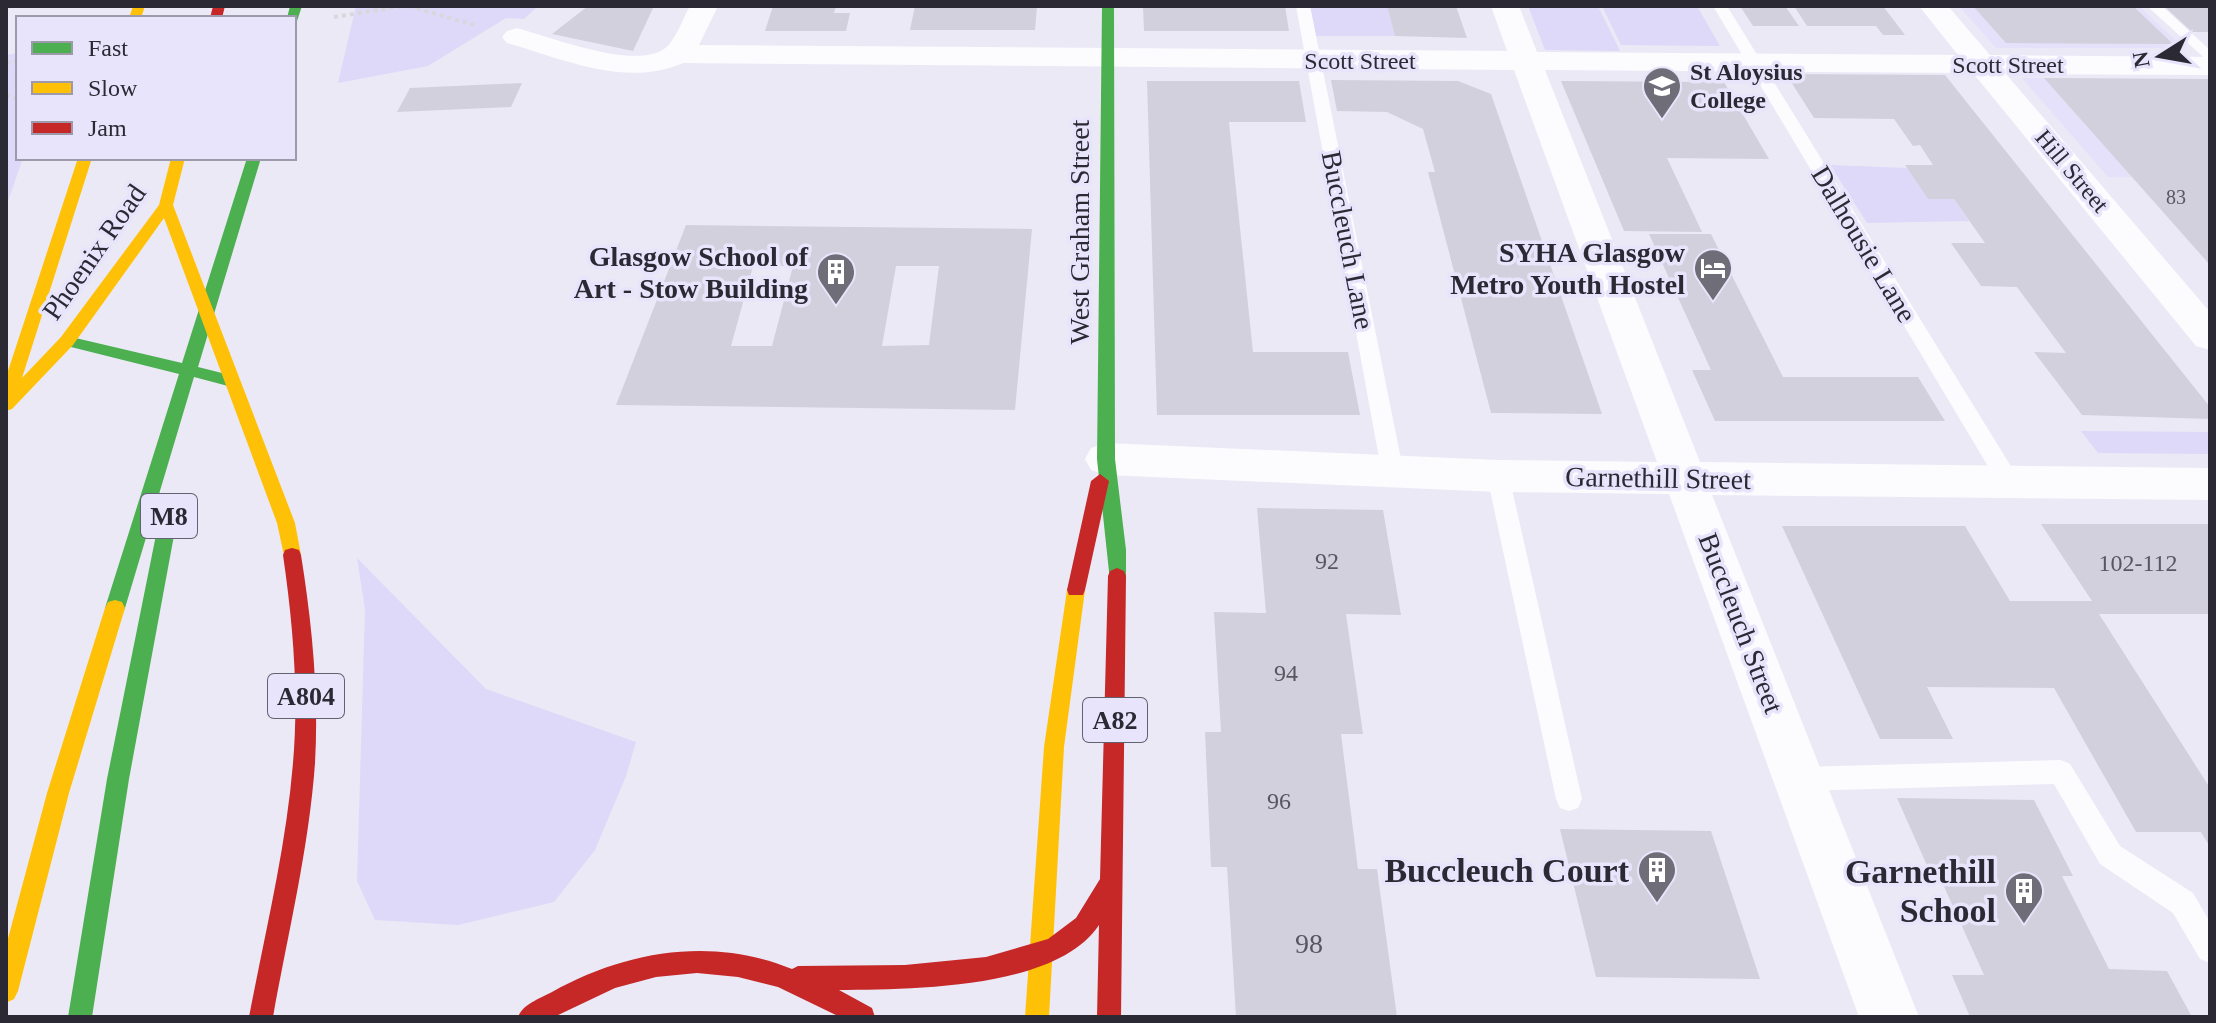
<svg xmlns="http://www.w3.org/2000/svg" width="2216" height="1023" font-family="'Times New Roman',serif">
<rect width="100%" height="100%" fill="#ebe9f6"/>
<!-- built -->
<path fill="#e5e1fa" d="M 1959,6 L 2139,6 L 2184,48 L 1996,48 Z
M 2022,78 L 2210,80 L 2210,178 L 2108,177 Z"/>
<!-- green -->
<path fill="#ded8f9" d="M 356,6 L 538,6 L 524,19 L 506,18 L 428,66 L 338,83 Z
M 1310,6 L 1387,6 L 1395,36 L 1316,36 Z
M 1528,6 L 1598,6 L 1620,51 L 1545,50 Z
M 1602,6 L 1697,6 L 1720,46 L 1621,45 Z
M 18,53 L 18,158 L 23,158 L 6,207 L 6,55 Z
M 1830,165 L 1907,168 L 1928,199 L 1954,199 L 1969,221 L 1867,223 Z
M 2081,431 L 2210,432 L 2210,454 L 2098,453 Z
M 357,558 L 486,689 L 636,742 L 626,776 L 595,850 L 554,902 L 458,925 L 375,920 L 357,881 L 365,609 Z"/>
<!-- building -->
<path fill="#d2d0dc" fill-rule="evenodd" d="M 588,6 L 654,6 L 633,51 L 552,34 Z
M 773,6 L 836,6 L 834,13 L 850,13 L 846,31 L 765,31 Z
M 915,6 L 1037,6 L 1035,30 L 910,30 Z
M 1143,6 L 1285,6 L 1289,31 L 1144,31 Z
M 1387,6 L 1456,6 L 1467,38 L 1395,36 Z
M 1740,6 L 1785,6 L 1799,26 L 1753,26 Z
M 1794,6 L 1883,6 L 1905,35 L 1883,35 L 1876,26 L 1807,26 Z
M 1973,6 L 2133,6 L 2173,44 L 2006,43 Z
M 2164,6 L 2210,6 L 2210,32 L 2192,32 Z
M 1786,74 L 1945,75 L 2210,407 L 2210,419 L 2082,415 L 2034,352 L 2066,353 L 2017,287 L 1981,286 L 1951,243 L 1985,243 L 1954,199 L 1928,199 L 1907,168 L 1905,165 L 1933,165 L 1920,145 L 1913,146 L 1894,119 L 1814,118 Z
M 2044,78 L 2210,79 L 2210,265 L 2179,230 Z
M 1331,80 L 1458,81 L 1491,94 L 1602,414 L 1491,413 L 1428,172 L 1435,172 L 1423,129 L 1387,112 L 1337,111 Z
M 1147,81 L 1299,81 L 1306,122 L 1229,122 L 1253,352 L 1348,352 L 1360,415 L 1157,415 Z
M 1561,81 L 1724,82 L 1769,159 L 1667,158 L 1702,232 L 1624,231 Z
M 522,83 L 511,107 L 397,112 L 410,88 Z
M 686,225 L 1032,229 L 1015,410 L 616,405 ZM 753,266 L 793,266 L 772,346 L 731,346 ZM 896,266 L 939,266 L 929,345 L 882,346 Z
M 1649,234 L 1711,234 L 1783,377 L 1918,377 L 1945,421 L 1715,421 L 1692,370 L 1711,370 Z
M 1257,508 L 1383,510 L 1401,615 L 1346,614 L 1363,734 L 1341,734 L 1358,869 L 1377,869 L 1397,1017 L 1236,1017 L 1227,867 L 1211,867 L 1205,732 L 1221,732 L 1214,612 L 1266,613 Z
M 2041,524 L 2210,524 L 2210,614 L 2099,614 L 2210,788 L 2210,847 L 2201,832 L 2136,832 L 2054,688 L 1927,687 L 1953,739 L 1880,739 L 1782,526 L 1965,526 L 2010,601 L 2092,601 Z
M 1897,798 L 2034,800 L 2073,876 L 2062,876 L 2109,969 L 2167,971 L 2192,1017 L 1970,1017 L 1952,975 L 1984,975 L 1941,880 L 1933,879 Z
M 1560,829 L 1711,831 L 1760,979 L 1596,977 Z"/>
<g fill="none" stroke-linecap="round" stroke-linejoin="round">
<!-- path -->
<path stroke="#d8d7dc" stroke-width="4" stroke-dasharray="4 4" stroke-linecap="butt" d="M 409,6 L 478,26
M 334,17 L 404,6
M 6,63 L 18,61
M 6,95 L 18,99"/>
<!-- lane -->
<path fill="#fcfcfe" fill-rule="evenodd" d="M 1296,6 L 1310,6 L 1404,474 L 1393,482 L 1382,474 Z
M 1713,6 L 1727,6 L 2017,476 L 2020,482 L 2017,488 L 2001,488 Z
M 2147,6 L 2162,6 L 2210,50 L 2210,63 Z
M 1498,468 L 1509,476 L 1582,799 L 1578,808 L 1569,811 L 1560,808 L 1556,799 L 1487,476 Z
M 2061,760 L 2070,764 L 2120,846 L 2193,893 L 2210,922 L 2210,963 L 2200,959 L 2173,913 L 2100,864 L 2054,784 L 1800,791 L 1791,787 L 1787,779 L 1791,771 L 1800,767 Z"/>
<!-- street -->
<path fill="#fcfcfe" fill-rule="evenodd" d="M 690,6 L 718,6 L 699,45 L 1507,51 L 1491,6 L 1519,6 L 1537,52 L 1958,55 L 1919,6 L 1948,6 L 1990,55 L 2210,57 L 2210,75 L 2006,74 L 2210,312 L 2210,350 L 2196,346 L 1973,73 L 1545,70 L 1700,462 L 2210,468 L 2210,500 L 1712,495 L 1919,1017 L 1859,1017 L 1669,494 L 1498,492 L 1106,475 L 1091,470 L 1085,459 L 1091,448 L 1106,443 L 1498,460 L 1657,462 L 1514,70 L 683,63 C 626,88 563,59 507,43 L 502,37 L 507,31 L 517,28 C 551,37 633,70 664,49 C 675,42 683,18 690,6 Z"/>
<!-- fast -->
<path fill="#4caf50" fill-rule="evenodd" d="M 290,6 L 302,6 L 297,21 L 287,18 Z
M 1102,6 L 1114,6 L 1115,459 L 1126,550 L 1126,576 L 1124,581 L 1110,581 L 1097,459 Z
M 247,158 L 261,158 L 198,367 L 234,376 L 236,380 L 228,386 L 194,377 L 125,608 L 122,614 L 115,616 L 108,614 L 105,608 L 179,374 L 67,346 L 59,341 L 67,336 L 182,363 Z
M 166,523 L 172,525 L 175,530 L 129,779 L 92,1017 L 68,1017 L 107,779 L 157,530 L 160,525 Z"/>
<!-- slow -->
<path fill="#ffc107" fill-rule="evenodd" d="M 133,6 L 145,6 L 141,18 L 129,18 Z
M 78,158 L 92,158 L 22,378 L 61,337 L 159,205 L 171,158 L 185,158 L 173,205 L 295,523 L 301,555 L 299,560 L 285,560 L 277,523 L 164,218 L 73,345 L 12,409 L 6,411 L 6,377 Z
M 1076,582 L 1083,585 L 1085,590 L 1064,747 L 1049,1017 L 1025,1017 L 1044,747 L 1067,590 L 1069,585 Z
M 115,600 L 122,602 L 125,608 L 69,793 L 18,991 L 14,999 L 6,1003 L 6,946 L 47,793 L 105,608 L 108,602 Z"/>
<!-- jam -->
<path fill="#c62828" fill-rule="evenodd" d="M 213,6 L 225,6 L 222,18 L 210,18 Z
M 1100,474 L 1109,481 L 1085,590 L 1083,595 L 1069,595 L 1067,590 L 1091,481 Z
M 292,548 L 299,550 L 301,555 C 312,624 319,693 315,763 C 309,848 288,933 273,1017 L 249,1017 C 265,933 286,848 293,763 C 299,693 293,624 283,555 L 285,550 Z
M 1117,568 L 1124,571 L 1126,576 L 1121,1017 L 1097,1017 L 1099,925 C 1056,990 910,989 839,990 L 872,1008 L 875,1017 L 840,1017 L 778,987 L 738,977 L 697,973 L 656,977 L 615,988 L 554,1017 L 518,1017 C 523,1004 539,999 552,992 C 625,951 712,936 792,969 L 798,966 L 905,965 L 986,957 L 1048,939 L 1076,918 L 1100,879 L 1108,576 L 1110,571 Z"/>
</g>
<!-- icons -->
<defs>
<g id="school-pin" transform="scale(2)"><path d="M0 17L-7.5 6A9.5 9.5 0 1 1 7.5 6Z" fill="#6e6d78" stroke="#e7e4fb"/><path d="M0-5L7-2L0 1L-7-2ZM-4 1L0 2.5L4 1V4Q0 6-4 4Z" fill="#fff"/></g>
<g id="hotel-pin" transform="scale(2)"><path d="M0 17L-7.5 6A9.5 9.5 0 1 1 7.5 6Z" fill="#6e6d78" stroke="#e7e4fb"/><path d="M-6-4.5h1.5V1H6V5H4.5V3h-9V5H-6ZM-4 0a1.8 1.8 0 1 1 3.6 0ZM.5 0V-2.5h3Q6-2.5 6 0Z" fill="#fff"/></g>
<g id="building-pin" transform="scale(2)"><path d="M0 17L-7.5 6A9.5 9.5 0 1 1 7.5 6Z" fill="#6e6d78" stroke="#e7e4fb"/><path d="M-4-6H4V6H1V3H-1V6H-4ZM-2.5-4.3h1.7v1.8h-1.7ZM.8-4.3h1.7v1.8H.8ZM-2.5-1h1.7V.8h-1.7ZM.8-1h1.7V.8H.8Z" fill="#fff"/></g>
</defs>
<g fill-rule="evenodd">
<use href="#school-pin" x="1662" y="86"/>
<use href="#hotel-pin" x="1713" y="268"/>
<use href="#building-pin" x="836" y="272"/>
<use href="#building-pin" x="1657" y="870"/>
<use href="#building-pin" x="2024" y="891"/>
</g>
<g text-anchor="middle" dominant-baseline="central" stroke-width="7" stroke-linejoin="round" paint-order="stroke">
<!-- far-number labels -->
<g font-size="20" fill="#585661">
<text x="2176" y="197">83</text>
</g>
<!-- far-street labels -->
<g font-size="24" fill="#2b2a34" stroke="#e7e4fb">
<text x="1360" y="61">Scott Street</text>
<text x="2008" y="65">Scott Street</text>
<text transform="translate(2072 171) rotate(50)">Hill Street</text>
</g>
<!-- far-poi labels -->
<g font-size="24" font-weight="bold" fill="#2b2a34" stroke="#e7e4fb" text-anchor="start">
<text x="1690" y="72">St Aloysius<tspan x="1690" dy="28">College</tspan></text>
</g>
<!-- number labels -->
<g font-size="24" fill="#585661">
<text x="1327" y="561">92</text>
<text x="2138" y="563">102-112</text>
<text x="1286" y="673">94</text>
<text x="1279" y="801">96</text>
</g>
<!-- shield labels -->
<g fill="#e7e4fb" stroke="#636270" stroke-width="2">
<rect x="141" y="494" width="56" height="44" rx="6"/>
<rect x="268" y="674" width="76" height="44" rx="6"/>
<rect x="1083" y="698" width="64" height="44" rx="6"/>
</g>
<g font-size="26" font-weight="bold" fill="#2b2a34">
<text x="169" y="516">M8</text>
<text x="306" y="696">A804</text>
<text x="1115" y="720">A82</text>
</g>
<!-- street labels -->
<g font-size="28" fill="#2b2a34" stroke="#e7e4fb">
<text transform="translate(1079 232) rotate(-90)">West Graham Street</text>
<text transform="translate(1348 240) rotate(79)">Buccleuch Lane</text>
<text transform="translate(1864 244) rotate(59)">Dalhousie Lane</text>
<text transform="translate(94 252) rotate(-55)">Phoenix Road</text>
<text transform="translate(1658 478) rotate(1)">Garnethill Street</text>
<text transform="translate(1741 623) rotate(69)">Buccleuch Street</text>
</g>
<!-- poi labels -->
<g font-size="28" font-weight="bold" fill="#2b2a34" stroke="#e7e4fb" text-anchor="end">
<text x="1685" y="252">SYHA Glasgow<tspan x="1685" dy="32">Metro Youth Hostel</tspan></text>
<text x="808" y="256">Glasgow School of<tspan x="808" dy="32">Art - Stow Building</tspan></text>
</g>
<!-- near-number labels -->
<g font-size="28" fill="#585661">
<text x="1309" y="943">98</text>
</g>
<!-- near-poi labels -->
<g font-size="34" font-weight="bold" fill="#2b2a34" stroke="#e7e4fb" text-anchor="end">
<text x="1629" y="870">Buccleuch Court</text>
<text x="1996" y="871">Garnethill<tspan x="1996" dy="39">School</tspan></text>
</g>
</g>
<!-- border -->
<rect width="2216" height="1023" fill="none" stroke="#2b2a34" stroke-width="16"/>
<!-- legend -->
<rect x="16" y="16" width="280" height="144" fill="#e7e4fb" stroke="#9c9aab" stroke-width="2"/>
<rect x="32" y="42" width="40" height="12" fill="#4caf50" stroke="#9c9aab" stroke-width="2"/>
<text x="88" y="56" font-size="24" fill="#2b2a34">Fast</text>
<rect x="32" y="82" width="40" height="12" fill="#ffc107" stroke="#9c9aab" stroke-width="2"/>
<text x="88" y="96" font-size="24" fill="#2b2a34">Slow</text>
<rect x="32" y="122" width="40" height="12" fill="#c62828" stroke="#9c9aab" stroke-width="2"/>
<text x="88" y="136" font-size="24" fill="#2b2a34">Jam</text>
<!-- north arrow -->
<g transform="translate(2160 56) rotate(259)" stroke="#e7e4fb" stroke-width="6" paint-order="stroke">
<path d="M0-6L14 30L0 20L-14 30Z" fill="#2b2a34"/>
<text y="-12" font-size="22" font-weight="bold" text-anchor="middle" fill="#2b2a34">N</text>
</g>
</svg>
